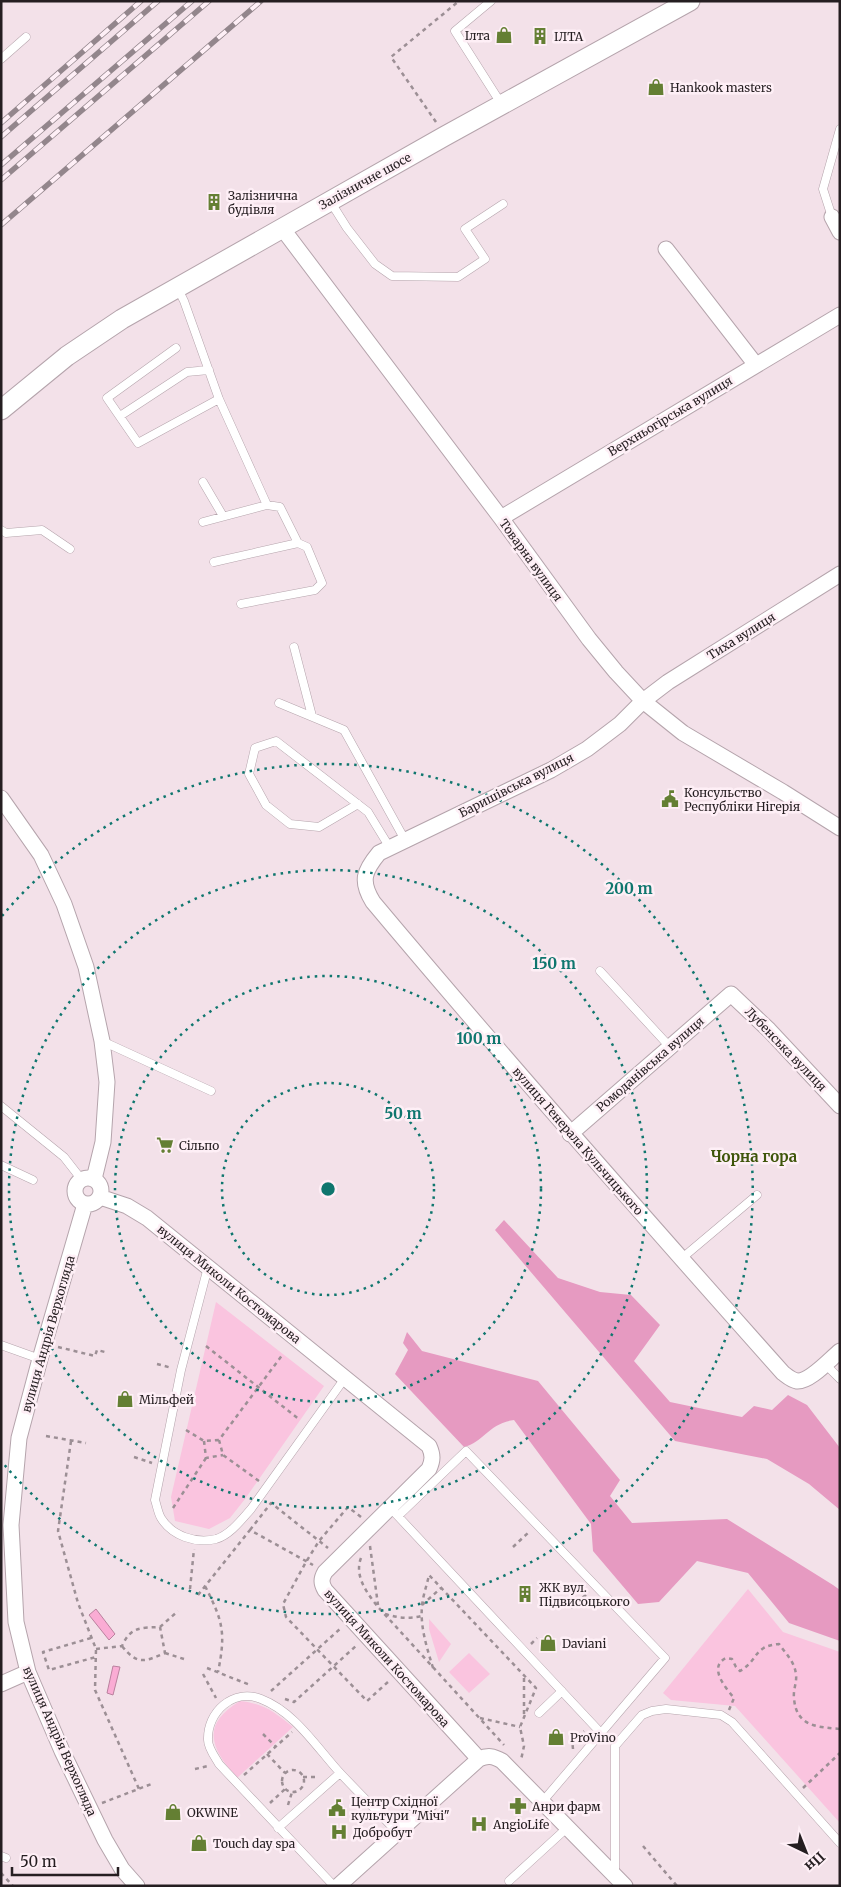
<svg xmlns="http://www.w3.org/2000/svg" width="841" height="1887" font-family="Merriweather,serif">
<rect width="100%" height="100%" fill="#f3e1e9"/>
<!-- green -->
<path fill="#fac4df" d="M 216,1302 L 324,1386 L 245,1499 L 230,1518 L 209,1529 L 175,1521 L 171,1497 Z
M 748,1589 L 783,1632 L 840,1652 L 840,1823 L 735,1706 L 671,1700 L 663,1693 Z
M 429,1619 L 451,1644 L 439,1662 L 429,1629 Z
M 469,1653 L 490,1674 L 469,1693 L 449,1672 Z
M 240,1701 C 265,1704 274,1712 293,1727 L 237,1778 C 211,1749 200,1725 240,1701 Z"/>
<!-- forest -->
<path fill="#e69ac1" d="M 504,1220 L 558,1278 L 600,1292 L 631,1295 L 660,1325 L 634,1361 L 670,1402 L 742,1417 L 754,1406 L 772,1410 L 788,1395 L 807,1405 L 840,1448 L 840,1510 L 809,1484 L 767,1459 L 675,1441 L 495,1230 Z
M 407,1332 L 422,1351 L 538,1381 L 620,1480 L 610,1496 L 632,1523 L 727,1519 L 833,1585 L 840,1590 L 840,1641 L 789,1623 L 748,1573 L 697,1561 L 659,1602 L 638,1604 L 593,1551 L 591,1524 L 514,1420 C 489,1423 484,1442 464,1447 L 395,1374 L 408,1350 L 403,1343 Z"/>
<!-- water -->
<path fill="#faacd4" stroke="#ba819e" d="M 96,1609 L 115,1634 L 109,1640 L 89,1615 Z
M 113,1666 L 120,1667 L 113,1695 L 107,1693 Z"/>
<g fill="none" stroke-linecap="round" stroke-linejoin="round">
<!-- service casing -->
<g stroke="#b5a4ac" stroke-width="9">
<path id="service" d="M 491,1 L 455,31 L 502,105
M 1,59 L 26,37
M 330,201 L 347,228 L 375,264 L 392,276 L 458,277 L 485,259 L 465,229 L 503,204
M 832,217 L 823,189 L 840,129
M 178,289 L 184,301 L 219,399 L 267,505 L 280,507 L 298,543 L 307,547 L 322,583 L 315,590 L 241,604
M 176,348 L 107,398 L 138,443 L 219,399
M 120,416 L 187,372 L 209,370
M 203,482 L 223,516
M 203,522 L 267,505
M 1,530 L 6,533 L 42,530 L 70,549
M 214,562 L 298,543
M 294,647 L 312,716
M 279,703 L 344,730 L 405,840
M 358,804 L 319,827 L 290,824 L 266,805 L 249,774 L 255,748 L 276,741 L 368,812 L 390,848
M 600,971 L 670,1047
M 102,1041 L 211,1091
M 1,1106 L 64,1157 L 82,1180
M 1,1165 L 33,1180
M 681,1259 L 757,1195
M 208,1267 L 181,1370 L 155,1500 C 157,1506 158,1513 161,1518 C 172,1536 196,1544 216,1539 C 230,1535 242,1519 251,1509 L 345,1378
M 1,1345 L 40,1359
M 825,1364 L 840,1379
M 395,1513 L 600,1732
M 398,1516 L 466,1451 L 665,1658 L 543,1801
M 539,1713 L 562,1691
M 278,1828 L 340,1773
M 1,1856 L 6,1858
M 615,1875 L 615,1746 L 642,1715 L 652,1711 L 666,1709 L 721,1715 L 732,1722 L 840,1843
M 509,1881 L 568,1827
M 334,1886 L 219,1764 C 215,1757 208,1748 208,1740 C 207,1712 233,1688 261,1699 C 295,1712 317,1748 341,1774 C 360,1794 379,1813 397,1832"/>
</g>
<!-- minor casing -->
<g stroke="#b5a4ac" stroke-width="17">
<path id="minor" d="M 832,217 L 840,232
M 282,228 L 501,518 L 589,639 L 616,672 L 643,701 L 683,733 L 783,792 L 840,828
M 666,249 L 756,365
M 501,518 L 840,315
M 840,574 L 668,682 L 643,701 L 620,724 L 587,749 L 551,770 L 379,853 C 364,871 360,881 373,902 C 507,1062 644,1217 783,1373 C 787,1376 791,1380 797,1381 C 810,1382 830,1359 840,1351
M 1,798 L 41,855 L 64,904 L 86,967 L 102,1041 L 107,1082 L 103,1142 L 94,1179
M 570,1134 L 731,994 L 769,1030 L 840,1106
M75 1191a13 13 0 1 1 26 0a13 13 0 1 1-26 0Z
M 100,1197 L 127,1206 L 147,1218 L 429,1446 C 433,1455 433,1460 429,1469 L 325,1572 C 321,1579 321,1583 325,1590 L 479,1759
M 85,1204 L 40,1359 L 19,1438 L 11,1525 L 16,1622 L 28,1672 L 62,1751 L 105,1840 L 122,1869 L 137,1886
M 1,1684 L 28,1672
M 338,1886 L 479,1759 C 488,1755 493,1756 502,1761 L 625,1886"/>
</g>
<!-- tertiary casing -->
<g stroke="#b5a4ac" stroke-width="21">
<path id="tertiary" d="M 1,410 L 67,356 L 122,319 L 445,136 L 690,1"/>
</g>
<!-- path -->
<path stroke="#9c8f95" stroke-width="2.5" stroke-dasharray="4 4" stroke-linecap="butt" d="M 436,122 L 391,57 L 459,1
M 206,1346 L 300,1420
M 58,1347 L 95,1356 L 97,1350 L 105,1352
M 157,1364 L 172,1368
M 186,1430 L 204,1441 L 219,1440
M 46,1436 L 86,1443
M 71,1441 L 58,1531 L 78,1603 L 96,1649 L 95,1690 L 139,1789
M 204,1441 L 206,1458 L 223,1455
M 134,1457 L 152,1463
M 259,1481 L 223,1455 L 219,1440 L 283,1354
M 173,1508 L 206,1458
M 361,1517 L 348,1507 L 319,1541 L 306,1562 L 283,1604 L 286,1617 L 367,1701 L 389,1681
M 250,1530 L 271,1503 L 328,1548
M 370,1546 L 378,1605
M 513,1547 L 530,1531
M 361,1558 C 354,1576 367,1593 378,1607 L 504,1745
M 205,1586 C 223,1621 226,1633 218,1672
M 190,1589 L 194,1549
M 198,1595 L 250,1530 L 313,1565
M 422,1605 L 441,1588
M 571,1608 L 589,1592
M 385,1614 C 398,1618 409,1619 422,1616
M 160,1627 L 178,1611
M 91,1638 L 43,1652 L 49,1670 L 96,1657
M 531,1644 L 537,1638
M 96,1649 L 122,1646 C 131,1626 141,1628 160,1627 L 165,1653 C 144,1662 137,1665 122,1646
M 165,1653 L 184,1659
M 207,1668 L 250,1685
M 433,1668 C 427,1648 420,1627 422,1606 C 423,1595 427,1585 429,1575 L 536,1688 L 520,1727 L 524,1746 L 521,1760
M 203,1674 L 216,1698
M 271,1691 L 341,1628
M 285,1699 L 294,1702 L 357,1645
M 729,1710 L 734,1698 C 725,1687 708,1667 726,1658 L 732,1659 L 736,1667 L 740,1671 C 759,1660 753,1646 779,1644 C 786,1654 795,1662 796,1675 C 797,1682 793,1690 794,1698 C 796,1727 818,1727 840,1729
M 524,1714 L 524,1675
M 480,1718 L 520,1727
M 263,1734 L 276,1747
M 573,1749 L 572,1739 L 584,1731
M 267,1754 L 285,1773
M 195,1769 L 208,1766
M282 1781a11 11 0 1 1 22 0a11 11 0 1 1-22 0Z
M 244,1775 L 292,1732
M 303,1777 L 319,1777
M 803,1788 L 840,1753
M 102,1803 L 154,1783
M 270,1803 L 285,1789
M 288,1805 L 292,1792
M 643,1846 L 677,1886
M 1,1873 L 13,1886"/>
<!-- service -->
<use href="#service" stroke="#fff" stroke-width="8"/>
<!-- minor -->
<use href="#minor" stroke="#fff" stroke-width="15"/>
<!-- tertiary -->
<use href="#tertiary" stroke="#fff" stroke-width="19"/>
<!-- rail casing -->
<g stroke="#93868c" stroke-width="5.5">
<path id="rail" d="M 1,123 L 141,1
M 1,137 L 158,1
M 1,165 L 192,1
M 1,180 L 209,1
M 1,225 L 261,1"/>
</g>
<!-- rail -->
<use href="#rail" stroke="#feeff6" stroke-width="4" stroke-dasharray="11" stroke-linecap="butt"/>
</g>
<!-- distance rings -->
<g fill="none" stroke="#0f766e" stroke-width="2.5" stroke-dasharray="2.5 5">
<circle cx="328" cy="1189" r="106"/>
<circle cx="328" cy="1189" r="213"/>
<circle cx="328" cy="1189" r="319"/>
<path d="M2 916A425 425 0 1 1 2 1462"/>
</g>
<!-- icons -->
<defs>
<g id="shop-bare" transform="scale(1.35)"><path d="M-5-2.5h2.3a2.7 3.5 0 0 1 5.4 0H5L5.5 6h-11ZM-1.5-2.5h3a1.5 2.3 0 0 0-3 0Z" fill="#647f33" stroke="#feeff6" stroke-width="2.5" paint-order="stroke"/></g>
<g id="building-bare" transform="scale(1.35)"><path d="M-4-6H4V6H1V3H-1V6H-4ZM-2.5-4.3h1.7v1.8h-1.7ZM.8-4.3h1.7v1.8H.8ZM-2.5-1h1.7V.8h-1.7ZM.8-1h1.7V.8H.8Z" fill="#647f33" stroke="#feeff6" stroke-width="2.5" paint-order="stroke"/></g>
<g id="civic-bare" transform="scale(1.35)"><path d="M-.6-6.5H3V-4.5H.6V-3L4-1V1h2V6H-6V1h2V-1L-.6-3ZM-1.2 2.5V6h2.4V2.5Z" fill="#647f33" stroke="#feeff6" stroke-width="2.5" paint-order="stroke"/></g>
<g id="supermarket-bare" transform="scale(1.35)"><path d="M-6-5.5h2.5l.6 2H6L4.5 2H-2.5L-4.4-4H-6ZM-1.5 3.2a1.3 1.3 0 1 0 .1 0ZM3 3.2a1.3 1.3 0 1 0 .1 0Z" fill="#647f33" stroke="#feeff6" stroke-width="2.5" paint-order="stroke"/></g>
<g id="pharmacy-bare" transform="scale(1.35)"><path d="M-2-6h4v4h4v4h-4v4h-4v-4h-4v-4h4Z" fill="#647f33" stroke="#feeff6" stroke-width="2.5" paint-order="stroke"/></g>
<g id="hospital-bare" transform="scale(1.35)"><path d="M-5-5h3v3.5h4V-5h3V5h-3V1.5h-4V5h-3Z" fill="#647f33" stroke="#feeff6" stroke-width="2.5" paint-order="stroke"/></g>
</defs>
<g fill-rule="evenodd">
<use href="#shop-bare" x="504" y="35"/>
<use href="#building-bare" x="540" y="36"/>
<use href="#shop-bare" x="656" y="87"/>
<use href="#building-bare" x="214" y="202"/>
<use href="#civic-bare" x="670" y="799"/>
<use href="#supermarket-bare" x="165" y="1145"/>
<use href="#shop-bare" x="125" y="1399"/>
<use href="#building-bare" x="525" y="1594"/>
<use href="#shop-bare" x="548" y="1643"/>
<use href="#shop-bare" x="556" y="1737"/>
<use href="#pharmacy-bare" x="518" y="1806"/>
<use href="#civic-bare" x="337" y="1808"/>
<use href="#shop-bare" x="173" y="1812"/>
<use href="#hospital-bare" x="479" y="1824"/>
<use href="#hospital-bare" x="339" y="1832"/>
<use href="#shop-bare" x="199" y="1843"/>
</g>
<g text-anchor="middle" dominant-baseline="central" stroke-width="5" stroke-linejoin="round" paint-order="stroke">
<!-- poi labels -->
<g font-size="12" fill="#251e21" stroke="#feeff6" text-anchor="start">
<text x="490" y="35" text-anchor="end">Ілта</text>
<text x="554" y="36">ІЛТА</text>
<text x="670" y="87">Hankook masters</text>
<text x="228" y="195">Залізнична<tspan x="228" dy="14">будівля</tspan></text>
<text x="684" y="792">Консульство<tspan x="684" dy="14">Республіки Нігерія</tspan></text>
<text x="179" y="1145">Сільпо</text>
<text x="139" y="1399">Мільфей</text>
<text x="539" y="1587">ЖК вул.<tspan x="539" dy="14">Підвисоцького</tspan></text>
<text x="562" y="1643">Daviani</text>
<text x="570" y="1737">ProVino</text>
<text x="351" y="1801">Центр Східної<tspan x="351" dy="14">культури "Мічі"</tspan></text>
<text x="532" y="1806">Анри фарм</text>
<text x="187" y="1812">OKWINE</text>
<text x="493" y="1824">AngioLife</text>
<text x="353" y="1832">Добробут</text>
<text x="213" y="1843">Touch day spa</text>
</g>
<!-- street labels -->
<g font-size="12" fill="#251e21" stroke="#feeff6">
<text transform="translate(365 181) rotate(-29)">Залізничне шосе</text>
<text transform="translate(670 416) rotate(-31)">Верхньогірська вулиця</text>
<text transform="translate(531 560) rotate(54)">Товарна вулиця</text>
<text transform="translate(741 636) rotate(-32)">Тиха вулиця</text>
<text transform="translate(516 785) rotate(-27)">Баришівська вулиця</text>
<text transform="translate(786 1049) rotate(46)">Лубенська вулиця</text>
<text transform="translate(650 1064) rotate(-41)">Ромоданівська вулиця</text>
<text transform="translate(578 1141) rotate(49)">вулиця Генерала Кульчицького</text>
<text transform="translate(229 1284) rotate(39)">вулиця Миколи Костомарова</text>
<text transform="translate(48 1334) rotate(-74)">вулиця Андрія Верхогляда</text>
<text transform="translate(387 1658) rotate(48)">вулиця Миколи Костомарова</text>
<text transform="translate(60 1741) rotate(66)">вулиця Андрія Верхогляда</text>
</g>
<!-- quarter labels -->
<g font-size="15" font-weight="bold" fill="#3f560b" stroke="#feeff6">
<text x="754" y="1156">Чорна гора</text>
</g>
</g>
<circle cx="328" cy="1189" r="8" fill="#0f766e" stroke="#feeff6" stroke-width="2.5"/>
<g font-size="15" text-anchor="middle" font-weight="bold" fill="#0f766e" stroke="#feeff6" stroke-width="5" stroke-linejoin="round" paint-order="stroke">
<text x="629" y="894">200 m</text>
<text x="554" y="969">150 m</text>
<text x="479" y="1044">100 m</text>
<text x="403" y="1119">50 m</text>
</g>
<!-- border -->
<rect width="841" height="1887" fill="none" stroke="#251e21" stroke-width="5"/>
<!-- north arrow -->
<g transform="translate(806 1852) rotate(137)" stroke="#feeff6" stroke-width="4" paint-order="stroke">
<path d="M0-4L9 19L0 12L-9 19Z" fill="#251e21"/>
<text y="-8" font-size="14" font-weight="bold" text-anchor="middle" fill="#251e21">Пн</text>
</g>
<!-- scale -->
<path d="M12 1867v8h106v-8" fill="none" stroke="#251e21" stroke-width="2.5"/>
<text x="20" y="1867" font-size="15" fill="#251e21" stroke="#feeff6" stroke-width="4" paint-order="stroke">50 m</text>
</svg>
